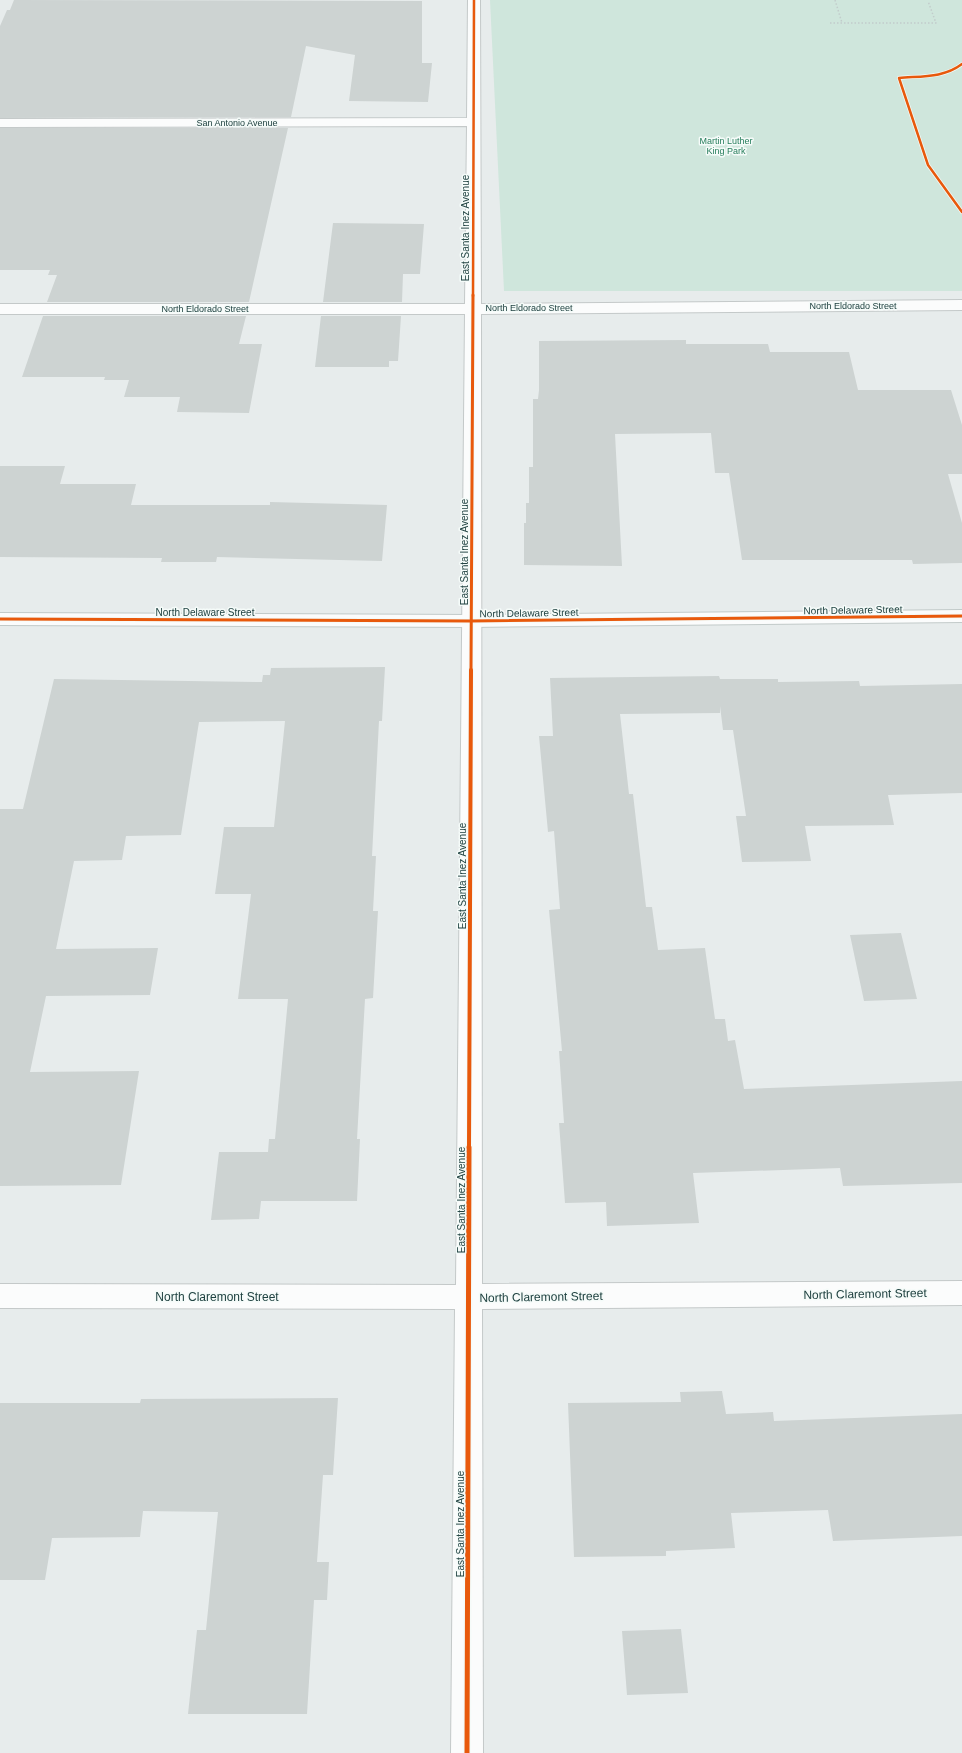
<svg xmlns="http://www.w3.org/2000/svg" width="962" height="1753" font-family="Helvetica,sans-serif">
<rect width="100%" height="100%" fill="#e7ecec"/>
<!-- green -->
<path fill="#cfe6dc" d="M 490,0 L 962,0 L 962,291 L 504,291 Z"/>
<!-- building -->
<path fill="#cdd3d2" d="M 14,0 L 422,1 L 422,63 L 432,63 L 428,102 L 349,101 L 355,55 L 306,46 L 291,117 L 0,118 L 0,26 L 7,10 L 10,10 Z
M 0,128 L 288,128 L 249,302 L 47,302 L 57,275 L 48,275 L 50,270 L 0,270 Z
M 333,223 L 424,224 L 420,274 L 403,274 L 402,302 L 323,302 Z
M 43,316 L 246,316 L 239,344 L 262,344 L 249,413 L 177,412 L 180,397 L 124,397 L 129,380 L 104,380 L 105,377 L 22,377 Z
M 321,316 L 401,316 L 398,361 L 389,361 L 389,367 L 315,367 Z
M 686,340 L 686,344 L 768,344 L 770,352 L 849,352 L 858,390 L 951,390 L 962,425 L 962,474 L 948,474 L 962,523 L 962,563 L 913,564 L 912,560 L 742,560 L 729,473 L 715,473 L 711,433 L 615,434 L 622,566 L 524,565 L 524,523 L 526,523 L 526,503 L 529,503 L 529,467 L 533,467 L 533,399 L 538,399 L 539,390 L 539,341 Z
M 0,466 L 65,466 L 60,484 L 136,484 L 131,505 L 270,505 L 270,502 L 387,505 L 382,561 L 217,557 L 216,562 L 161,562 L 162,558 L 0,557 Z
M 385,667 L 382,721 L 379,721 L 372,856 L 376,856 L 373,911 L 378,911 L 373,998 L 365,999 L 357,1139 L 360,1139 L 357,1201 L 261,1201 L 259,1219 L 211,1220 L 219,1152 L 268,1152 L 269,1139 L 275,1139 L 288,999 L 238,999 L 251,894 L 215,894 L 224,827 L 274,827 L 285,721 L 199,722 L 181,835 L 126,836 L 122,860 L 74,861 L 56,949 L 158,948 L 150,995 L 46,996 L 30,1072 L 139,1071 L 121,1185 L 0,1186 L 0,809 L 23,809 L 54,679 L 262,682 L 263,675 L 270,675 L 271,668 Z
M 719,676 L 720,679 L 778,679 L 778,682 L 859,681 L 860,686 L 962,684 L 962,793 L 888,795 L 894,825 L 805,826 L 811,861 L 742,862 L 736,816 L 746,816 L 733,730 L 723,730 L 720,706 L 720,713 L 620,714 L 629,794 L 633,794 L 646,907 L 652,907 L 658,950 L 705,948 L 715,1019 L 725,1019 L 728,1041 L 735,1040 L 744,1089 L 962,1081 L 962,1183 L 843,1186 L 840,1168 L 693,1173 L 699,1223 L 607,1226 L 606,1202 L 565,1203 L 559,1123 L 564,1123 L 559,1051 L 562,1051 L 549,910 L 560,909 L 554,831 L 548,832 L 539,736 L 553,736 L 550,678 Z
M 901,933 L 917,999 L 864,1001 L 850,935 Z
M 722,1391 L 726,1414 L 773,1412 L 774,1421 L 962,1414 L 962,1536 L 833,1541 L 828,1510 L 731,1513 L 735,1548 L 666,1551 L 666,1556 L 574,1557 L 568,1403 L 681,1402 L 680,1392 Z
M 338,1398 L 333,1475 L 323,1475 L 317,1562 L 329,1562 L 327,1600 L 314,1600 L 307,1714 L 188,1714 L 197,1630 L 206,1630 L 218,1512 L 143,1511 L 140,1537 L 52,1538 L 45,1580 L 0,1580 L 0,1403 L 140,1403 L 141,1399 Z
M 681,1629 L 688,1693 L 627,1695 L 622,1631 Z"/>
<g fill="none" stroke-linecap="round" stroke-linejoin="round">
<!-- minor casing -->
<g stroke="#c4c9c9" stroke-width="2">
<path id="minor" d="M 468,0 L 480,0 L 481,304 L 962,300 L 962,310 L 481,314 L 482,1284 L 962,1281 L 962,1305 L 482,1309 L 483,1753 L 451,1753 L 455,1309 L 0,1308 L 0,1284 L 456,1285 L 465,314 L 0,314 L 0,304 L 465,304 L 467,126 L 0,127 L 0,119 L 467,118 Z"/>
</g>
<!-- secondary casing -->
<g stroke="#c2cac9" stroke-width="2">
<path id="secondary" d="M 962,610 L 962,622 L 471,627 L 0,625 L 0,613 L 471,615 Z"/>
</g>
<!-- path -->
<path stroke="#c2cccb" stroke-width="1.5" stroke-dasharray="1.5 2" stroke-linecap="butt" d="M 835,0 L 842,23
M 830,23 L 936,23 L 928,1"/>
<!-- minor -->
<use href="#minor" fill="#fbfcfc" fill-rule="evenodd"/>
<!-- secondary -->
<use href="#secondary" fill="#fbfcfc" fill-rule="evenodd"/>
<!-- cycleway-far3 casing -->
<g stroke="#f5fbf9" stroke-width="4">
<path id="cycleway-far3" d="M 962,64 C 944,78 921,76 899,78 L 928,165 L 962,212
M 473,296 L 474,0"/>
</g>
<!-- cycleway-far2 casing -->
<g stroke="#f5fbf9" stroke-width="5">
<path id="cycleway-far2" d="M 0,619 L 471,621 L 962,616
M 471,671 L 473,295"/>
</g>
<!-- cycleway-far1 casing -->
<g stroke="#f5fbf9" stroke-width="6">
<path id="cycleway-far1" d="M 469,1148 L 471,670"/>
</g>
<!-- cycleway casing -->
<g stroke="#f5fbf9" stroke-width="8">
<path id="cycleway" d="M 467,1753 L 469,1147"/>
</g>
<!-- cycleway-far3 -->
<use href="#cycleway-far3" stroke="#e8590c" stroke-width="2.5"/>
<!-- cycleway-far2 -->
<use href="#cycleway-far2" stroke="#e8590c" stroke-width="3"/>
<!-- cycleway-far1 -->
<use href="#cycleway-far1" stroke="#e8590c" stroke-width="4"/>
<!-- cycleway -->
<use href="#cycleway" stroke="#e8590c" stroke-width="5"/>
</g>
<g text-anchor="middle" dominant-baseline="central" stroke-width="3" stroke-linejoin="round" paint-order="stroke">
<!-- far-street labels -->
<g font-size="9" fill="#214342" stroke="#f5fbf9">
<text x="237" y="123">San Antonio Avenue</text>
<text x="853" y="306">North Eldorado Street</text>
<text x="529" y="308">North Eldorado Street</text>
<text x="205" y="309">North Eldorado Street</text>
</g>
<!-- far-park labels -->
<g font-size="9" fill="#277e5c" stroke="#f5fbf9">
<text x="726" y="141">Martin Luther<tspan x="726" dy="10">King Park</tspan></text>
</g>
<!-- street labels -->
<g font-size="10" fill="#214342" stroke="#f5fbf9">
<text transform="translate(465 228) rotate(-90)">East Santa Inez Avenue</text>
<text transform="translate(464 552) rotate(-90)">East Santa Inez Avenue</text>
<text transform="translate(853 610) rotate(-1)">North Delaware Street</text>
<text x="205" y="612">North Delaware Street</text>
<text transform="translate(529 613) rotate(-1)">North Delaware Street</text>
<text transform="translate(462 876) rotate(-90)">East Santa Inez Avenue</text>
<text transform="translate(461 1200) rotate(-90)">East Santa Inez Avenue</text>
<text transform="translate(460 1524) rotate(-90)">East Santa Inez Avenue</text>
</g>
<!-- near-street labels -->
<g font-size="12" fill="#214342" stroke="#f5fbf9">
<text transform="translate(865 1294) rotate(-1)">North Claremont Street</text>
<text x="217" y="1297">North Claremont Street</text>
<text transform="translate(541 1297) rotate(-1)">North Claremont Street</text>
</g>
</g>
</svg>
